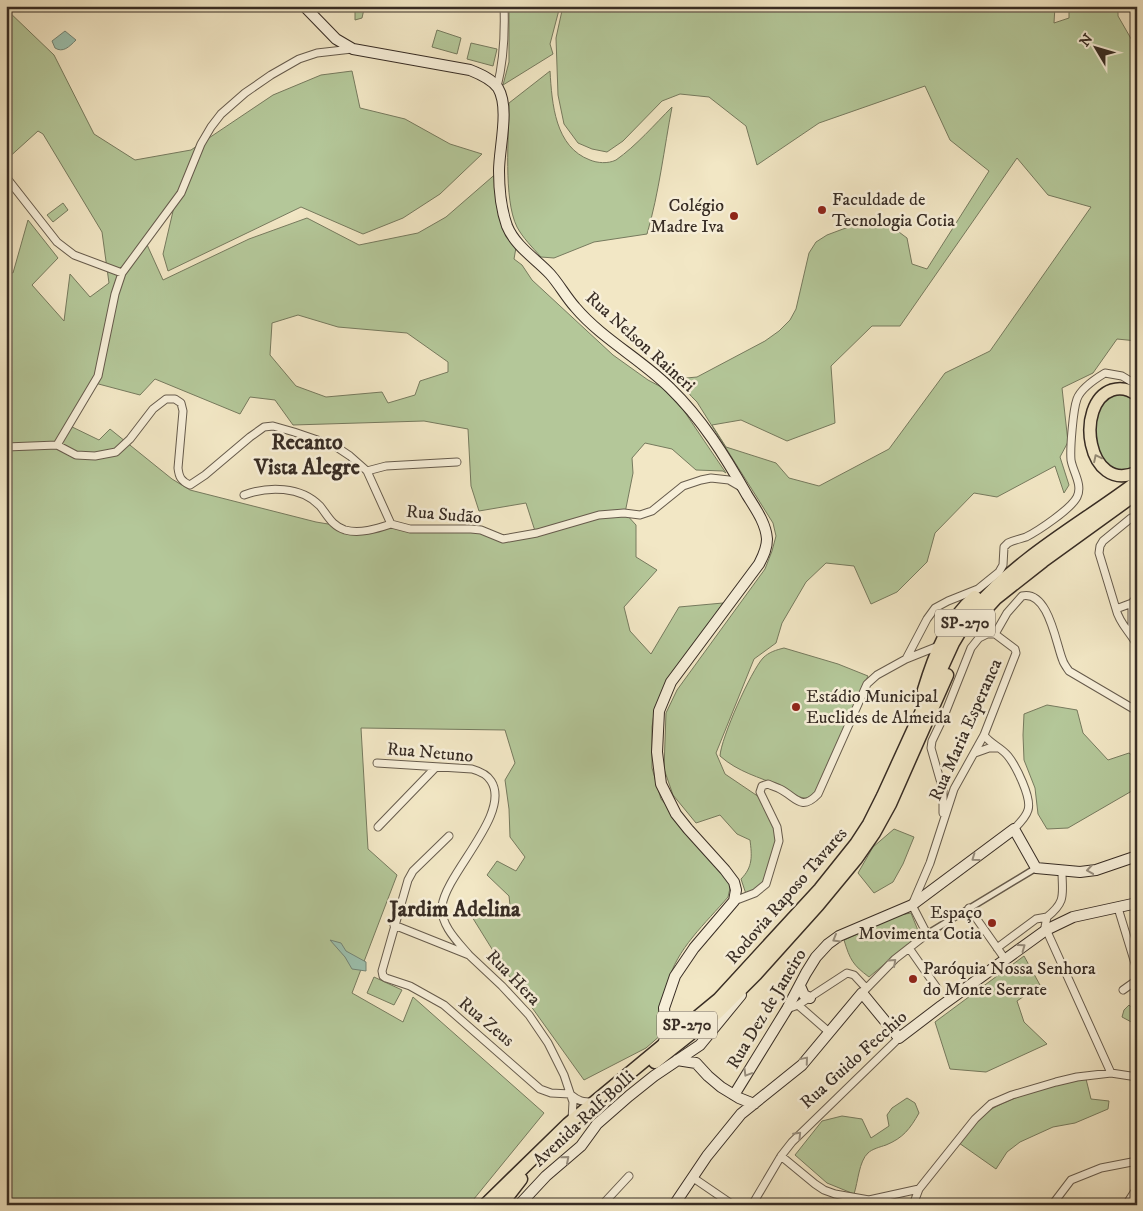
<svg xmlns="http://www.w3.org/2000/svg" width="1143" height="1211" font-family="'IM FELL DW Pica',serif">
<rect width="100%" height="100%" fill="#f2e7c5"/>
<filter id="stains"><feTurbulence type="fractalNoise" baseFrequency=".004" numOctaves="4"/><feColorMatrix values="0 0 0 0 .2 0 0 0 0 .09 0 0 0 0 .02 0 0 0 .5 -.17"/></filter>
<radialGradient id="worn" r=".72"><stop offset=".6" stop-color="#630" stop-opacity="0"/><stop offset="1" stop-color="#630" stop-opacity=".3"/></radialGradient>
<!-- green -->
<path fill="#b4c799" stroke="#767a5e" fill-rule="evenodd" d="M 355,6 L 370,6 L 370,8 L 364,9 L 362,18 L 355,20 Z
M 509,6 L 560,6 L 550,44 L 553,54 L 503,85 L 509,62 Z
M 563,6 L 1055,6 L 1054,23 L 1069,18 L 1069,6 L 1118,6 L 1118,16 L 1137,49 L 1137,341 L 1117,339 L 1093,373 L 1062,388 L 1068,442 L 1060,457 L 1069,485 L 1064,493 L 1055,466 L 997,497 L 974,493 L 935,533 L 927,562 L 897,592 L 871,604 L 854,566 L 826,563 L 806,582 L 782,623 L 776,643 L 754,659 L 716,753 L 725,774 L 762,799 L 768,808 L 778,841 L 765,884 L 746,894 L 741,879 C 753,867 752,856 750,840 L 737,834 L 720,815 L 696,823 L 673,795 L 664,769 L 666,713 L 677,690 L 765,569 L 772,551 L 776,536 L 773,523 L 697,402 C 689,395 684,386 676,379 L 697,377 L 765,341 L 779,331 L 790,320 L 796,309 L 809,253 L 816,242 L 827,235 L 843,229 L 880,218 L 907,238 L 912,264 L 927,269 L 989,171 L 950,140 L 925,86 L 819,123 L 757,165 L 746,126 L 709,97 L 680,94 L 662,101 L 623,141 L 607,152 L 592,149 L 578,143 L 564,124 L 558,95 L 556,38 ZM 1017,158 L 1048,195 L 1091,207 L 990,351 L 945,373 L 889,449 L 819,486 L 789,478 L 776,463 L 726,447 L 712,425 L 741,420 L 787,441 L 835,423 L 831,366 L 872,326 L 900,326 Z
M 6,9 L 54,55 L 94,134 L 135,160 L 191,150 L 273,95 L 321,75 L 352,71 L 360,108 L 405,119 L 450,144 L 482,154 L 440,194 L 403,218 L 363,234 L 301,207 L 168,271 L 163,254 L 177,194 L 144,238 L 163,280 L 249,239 L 307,218 L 359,245 L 418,233 L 446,217 L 499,171 L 502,207 L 517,242 L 514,259 L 522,265 L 532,280 L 613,355 L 648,380 L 663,388 L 684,411 L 726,473 L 723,471 L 696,470 L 672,449 L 645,443 L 632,458 L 633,473 L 625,513 L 636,525 L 636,557 L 657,570 L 624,607 L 630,631 L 651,654 L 679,607 L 723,603 L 665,687 L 655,707 L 652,727 L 652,768 L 661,799 L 729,880 L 730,888 L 728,897 C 706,923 676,949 668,983 C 664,999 664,1017 662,1034 L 646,1048 L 584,1080 L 505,970 L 469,912 L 485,905 L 499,914 L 510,905 L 509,896 L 487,875 L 497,861 L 516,871 L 525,857 L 510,837 L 509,809 L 505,780 L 515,763 L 505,730 L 361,728 L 368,849 L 397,875 L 352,993 L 403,1022 L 413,997 L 544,1113 L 469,1205 L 6,1205 L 6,271 L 13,273 L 28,220 L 58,258 L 32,285 L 64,321 L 70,274 L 90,297 L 109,283 L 102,232 L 43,134 L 38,131 L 6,160 ZM 298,315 L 338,327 L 407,333 L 448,362 L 448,372 L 420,381 L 415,395 L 388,403 L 382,392 L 326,397 L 296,386 L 270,355 L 272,323 ZM 155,379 L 240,414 L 250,397 L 275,400 L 293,425 L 424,421 L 468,429 L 471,486 L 479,511 L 526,503 L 535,531 L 503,539 L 471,529 L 410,529 L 391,524 L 346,530 L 334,525 L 316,522 L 190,490 L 172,479 L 110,429 L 99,440 L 66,424 L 91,382 L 140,395 Z
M 437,30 L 461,38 L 457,54 L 432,47 Z
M 471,43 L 497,49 L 493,66 L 467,59 Z
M 550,71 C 552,104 555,147 590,160 C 597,163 608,164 616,160 C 636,146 655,124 672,107 C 664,149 659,193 647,234 L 594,242 L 554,258 L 541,257 C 532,247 523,238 517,227 C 503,199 509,135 509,103 Z
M 63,203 L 68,210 L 53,222 L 47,215 Z
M 1116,393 C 1126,394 1131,398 1137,406 L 1137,465 L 1129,471 L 1118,472 L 1096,455 L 1094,414 L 1097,404 Z
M 784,648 L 838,664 L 868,676 L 816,793 C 812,795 809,798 805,798 C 797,798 788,789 780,786 C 759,777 738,772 720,756 C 721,738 751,671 763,658 C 769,652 776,650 784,648 Z
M 1047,705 L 1077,710 L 1083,733 L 1108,760 L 1129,753 L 1137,759 L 1137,788 L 1068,828 L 1047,829 L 1038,814 L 1035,788 L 1024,760 L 1023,735 L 1024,714 Z
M 894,829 L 914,837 L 903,864 L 893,882 L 874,893 L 858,873 L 873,847 Z
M 911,913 L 919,933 L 917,937 L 869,977 C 853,965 850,960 844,940 L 900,915 Z
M 1024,956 L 1040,985 L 1017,1001 L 1024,1022 L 1047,1044 L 986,1072 L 950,1069 L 935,1022 Z
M 374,977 L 402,990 L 394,1005 L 367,993 Z
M 1129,1005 L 1137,1012 L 1137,1025 L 1122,1017 L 1124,1010 Z
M 1086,1079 L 1091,1099 L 1109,1101 L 1108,1109 L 1075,1123 L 1053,1127 L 1020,1142 L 1007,1152 L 996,1169 L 959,1143 C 964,1136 969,1128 975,1121 C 994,1101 1058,1082 1086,1079 Z
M 907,1098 L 915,1103 L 919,1113 C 910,1129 903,1138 886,1145 C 880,1147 872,1149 868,1153 C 859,1161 858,1182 854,1194 L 827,1183 L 795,1155 L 822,1121 L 842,1116 L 862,1119 L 871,1138 L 889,1126 L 887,1115 L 892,1108 Z"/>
<!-- water -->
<path fill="#9cc1af" stroke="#748577" d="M 65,31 L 76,40 C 69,47 63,53 55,48 L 52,41 Z
M 330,940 L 341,943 L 346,951 L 366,962 L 366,971 L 352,969 L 345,957 Z"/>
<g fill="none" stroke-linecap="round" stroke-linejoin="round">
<!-- pedestrian casing -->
<g stroke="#665b4c" stroke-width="8">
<path id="pedestrian" d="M 927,934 L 1036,868"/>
</g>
<!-- minor casing -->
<g stroke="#665b4c" stroke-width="9">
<path id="minor" d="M 497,87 C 504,60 505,34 504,6
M 6,177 L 57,242 L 74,255 L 122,273
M 57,445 L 76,455 L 95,456 L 116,452 L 130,439 L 153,409 L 166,399 L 175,399 L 181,403 L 183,411 L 178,468 C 179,477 181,481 190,485 L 205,475 L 250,437 L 264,427 L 273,426 L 294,432 L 335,446 L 350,456 L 367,471 L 391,524
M 6,447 L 57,445 L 98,376 L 115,294 L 122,273 L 181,193 L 201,144 L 211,127 L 221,114 L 245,93 L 271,75 L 299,59 L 317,53 L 352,49
M 367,471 L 386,466 L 457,462
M 244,495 C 268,486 301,486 320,506 C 328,516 332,526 345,530 C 360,534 376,529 391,524
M 391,524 L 410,529 L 471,529 L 481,530 L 503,539 L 537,533 L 599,515 L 624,513 L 640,515 L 652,511 L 683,486 L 701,480 L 711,478 L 729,480 L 741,487
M 1137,597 L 1132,603 L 1116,609 C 1119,623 1130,632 1137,645
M 1116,609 L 1099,553 L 1100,546 L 1103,541 L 1131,518
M 995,634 L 1007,613 L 1022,596 C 1049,590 1056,645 1063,661 C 1064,664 1067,668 1069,671 L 1137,711
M 1132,635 L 1132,603
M 906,659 L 941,645
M 984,735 C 990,744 1001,747 1008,756 C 1016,766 1032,798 1028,810 C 1026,817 1019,824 1014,829
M 975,753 L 989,748 L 998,748
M 377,763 L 472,769 C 479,771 487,774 491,781 C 512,813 446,873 442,906 C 440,925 458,942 469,955
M 943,813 L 943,790 L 931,748 L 932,741 L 944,716 L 971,648 L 979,638 L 987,634 L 995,634
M 378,827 L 436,767
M 449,836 L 413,871 L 408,880 L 382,971 L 383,976 L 386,978 L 410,986 L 444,1005 L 540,1089 L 551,1093 L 570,1094
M 1062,871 C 1062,894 1067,901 1047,917 L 1045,927 L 1111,1073
M 734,901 L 755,893 L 766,884 L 779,841 L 777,827 L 760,792 L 762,786 L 768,784 C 772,786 776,787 780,789 C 796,797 801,812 818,794 L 867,684 L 877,675 L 906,659 L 927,619 L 935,608 L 948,601 L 978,589 L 999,572 L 1003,565 L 1004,547 L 1008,543 C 1014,540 1020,539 1026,537 C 1038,531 1071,509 1077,497 C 1083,485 1073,472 1071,460 C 1070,448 1073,410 1077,399 C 1081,388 1095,379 1105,373 L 1122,376 L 1132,382
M 969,908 L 1005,959
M 1118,908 L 1137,970
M 394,925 L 469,955 L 502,986 L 529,1015 L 548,1043 L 564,1075 L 573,1102 L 572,1120
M 909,948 L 937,988
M 997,948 L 1036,919 L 1047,917
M 1123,990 L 1137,980
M 862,993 L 895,959 L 927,934 L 912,905 L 930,863 L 954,789 L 984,735 L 1016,653 L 1015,649 L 995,634
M 798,1005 L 829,1032
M 787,1009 L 798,1005 L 847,973 L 854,975 L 866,988
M 571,1095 C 578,1101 583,1102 593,1102
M 781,1156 L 815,1184 L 824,1190 L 835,1194 L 869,1200 L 919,1189 L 975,1119 L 991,1104 L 1012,1095 L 1056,1082 L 1077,1077 L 1111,1073 L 1137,1077
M 692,1177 L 733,1205
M 602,1205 L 629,1176
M 752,1205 L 781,1156 L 792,1142 L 899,1038
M 913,1205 L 919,1189
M 1052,1205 L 1071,1180 L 1101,1168 L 1137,1161
M 1126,1205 L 1137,1188"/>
</g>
<!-- secondary casing -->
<g stroke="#372c24" stroke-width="12">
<path id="secondary" d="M 304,6 L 336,39 L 353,49 L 470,70 C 480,74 492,79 498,88 C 510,108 499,148 499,171 C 499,189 501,209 507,226 C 515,246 536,259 550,274 C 559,284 566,297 575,307 C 602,339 641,359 670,388 C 702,419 725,456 747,495 C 755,508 766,523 767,539 C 767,549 763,556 759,564 L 671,682 L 659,711 L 657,752 L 661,784 L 676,814 L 688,829 L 725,870 L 734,882 L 736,890 L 734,901 L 694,948 L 675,976 L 664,1008 L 666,1035 L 663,1045
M 800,986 L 804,995 L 810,998
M 677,1060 L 696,1063 L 708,1076 L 721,1087 L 739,1098 L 754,1104
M 734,1095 L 787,1009 L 806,973 L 816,957 L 828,944 L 839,936 L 912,905 L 1014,829 L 1036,868 L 1080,872 L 1096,870 L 1137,856
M 519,1205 L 546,1176 L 581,1146 L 597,1124 L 629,1096 L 654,1076 L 700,1045 L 741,995
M 674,1205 L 707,1156 L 741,1114 L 802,1065 L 862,993 L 899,1038 L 941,1006 L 1046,930 L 1073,917 L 1137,903"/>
</g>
<!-- trunk casing -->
<g stroke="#372c24" stroke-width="14">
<path id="trunk" d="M 1137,395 C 1129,389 1121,387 1112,390 C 1074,403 1087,495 1137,472"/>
</g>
<!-- motorway casing -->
<g stroke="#372c24" stroke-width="15">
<path id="motorway" d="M 986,609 L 996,598 L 1043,561 L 1137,493
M 924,690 C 934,657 948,619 975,597
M 655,1062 L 718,1012 L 756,974 L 818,905 L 856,859 L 874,833 L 890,804 L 947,675
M 485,1205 L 568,1124 L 719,999 L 820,889 L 856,844 L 869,824 L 883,796 L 953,643 C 960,631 967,619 976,608 C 1019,557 1084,522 1137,482
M 501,1205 L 521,1179"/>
</g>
<!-- pedestrian -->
<use href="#pedestrian" stroke="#f7efd9" stroke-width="5"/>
<!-- minor -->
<use href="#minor" stroke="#f7efd9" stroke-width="7"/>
<!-- secondary -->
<use href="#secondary" stroke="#f7efd9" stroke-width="10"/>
<!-- trunk -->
<use href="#trunk" stroke="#f2e7c5" stroke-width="11"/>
<!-- motorway -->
<use href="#motorway" stroke="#f2e7c5" stroke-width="12"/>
</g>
<!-- one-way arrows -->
<defs><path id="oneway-chevron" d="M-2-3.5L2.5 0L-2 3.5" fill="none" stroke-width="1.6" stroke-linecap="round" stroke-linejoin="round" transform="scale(1.25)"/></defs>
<use stroke="#948a74" href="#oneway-chevron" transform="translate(1097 458) rotate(-116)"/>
<g stroke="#978e7e">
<use href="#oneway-chevron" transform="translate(975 858) rotate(144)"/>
<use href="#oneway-chevron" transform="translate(1090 870) rotate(172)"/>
<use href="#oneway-chevron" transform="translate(836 939) rotate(150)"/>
<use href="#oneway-chevron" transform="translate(1022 947) rotate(-36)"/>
<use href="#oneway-chevron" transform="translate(893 962) rotate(-42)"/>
<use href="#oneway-chevron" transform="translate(805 1060) rotate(-50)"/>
<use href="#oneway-chevron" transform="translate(747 1073) rotate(121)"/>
<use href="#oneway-chevron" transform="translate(798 1135) rotate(-46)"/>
<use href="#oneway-chevron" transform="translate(566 1159) rotate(-41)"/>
</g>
<!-- markers -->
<g fill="#8f2418" stroke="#f7efd9" stroke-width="2">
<circle cx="822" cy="210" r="5"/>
<circle cx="734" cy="216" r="5"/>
<circle cx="796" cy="707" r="5"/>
<circle cx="992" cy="923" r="5"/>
<circle cx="913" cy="979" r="5"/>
</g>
<g text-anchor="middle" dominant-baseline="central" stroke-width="5" stroke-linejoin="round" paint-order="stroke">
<!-- shield labels -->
<g fill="#f7efd9" stroke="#71665a" stroke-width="1">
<rect x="935" y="609.5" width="60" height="27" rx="4"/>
<rect x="657" y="1011.5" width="60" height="27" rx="4"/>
</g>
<g font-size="16" font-weight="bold" fill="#372c24">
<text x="965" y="623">SP-270</text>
<text x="687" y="1025">SP-270</text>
</g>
<!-- poi labels -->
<g font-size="18" fill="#372c24" stroke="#f7efd9" text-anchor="start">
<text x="832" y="200">Faculdade de<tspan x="832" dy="21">Tecnologia Cotia</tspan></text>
<text x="724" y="206" text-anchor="end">Colégio<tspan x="724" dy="21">Madre Iva</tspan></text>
<text x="806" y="697">Estádio Municipal<tspan x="806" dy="21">Euclides de Almeida</tspan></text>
<text x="982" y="913" text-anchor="end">Espaço<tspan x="982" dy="21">Movimenta Cotia</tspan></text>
<text x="923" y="969">Paróquia Nossa Senhora<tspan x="923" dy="21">do Monte Serrate</tspan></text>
</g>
<!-- street labels -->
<g font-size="18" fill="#372c24" stroke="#f7efd9">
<text transform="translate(640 342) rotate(42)">Rua Nelson Raineri</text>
<text transform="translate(444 515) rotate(5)">Rua Sudão</text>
<text transform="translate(966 730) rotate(-66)">Rua Maria Esperanca</text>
<text transform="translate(430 753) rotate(5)">Rua Netuno</text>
<text transform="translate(787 896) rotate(-49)">Rodovia Raposo Tavares</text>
<text transform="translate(513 978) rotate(46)">Rua Hera</text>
<text transform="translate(767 1009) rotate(-59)">Rua Dez de Janeiro</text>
<text transform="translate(486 1022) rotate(40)">Rua Zeus</text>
<text transform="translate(854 1060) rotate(-42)">Rua Guido Fecchio</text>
<text transform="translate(584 1119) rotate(-43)">Avenida Ralf Bolli</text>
</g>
<!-- district labels -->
<g font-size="22" font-weight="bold" fill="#372c24" stroke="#f7efd9">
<text x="307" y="442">Recanto<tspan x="307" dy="25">Vista Alegre</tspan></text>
<text x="455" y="909">Jardim Adelina</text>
</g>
</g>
<!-- margin -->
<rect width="1143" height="1211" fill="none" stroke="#f2e7c5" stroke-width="25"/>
<rect x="8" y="8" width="1128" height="1196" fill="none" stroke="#372c24" stroke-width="2.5"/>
<rect x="12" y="12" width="1118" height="1186" fill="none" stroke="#372c24"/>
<!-- north arrow -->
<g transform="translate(1096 48) rotate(308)" stroke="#f7efd9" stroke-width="4" paint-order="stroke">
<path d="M0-4L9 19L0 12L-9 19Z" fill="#372c24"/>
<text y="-8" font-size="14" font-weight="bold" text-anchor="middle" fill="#372c24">N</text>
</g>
<rect width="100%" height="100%" filter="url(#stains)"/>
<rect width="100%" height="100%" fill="url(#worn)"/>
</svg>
